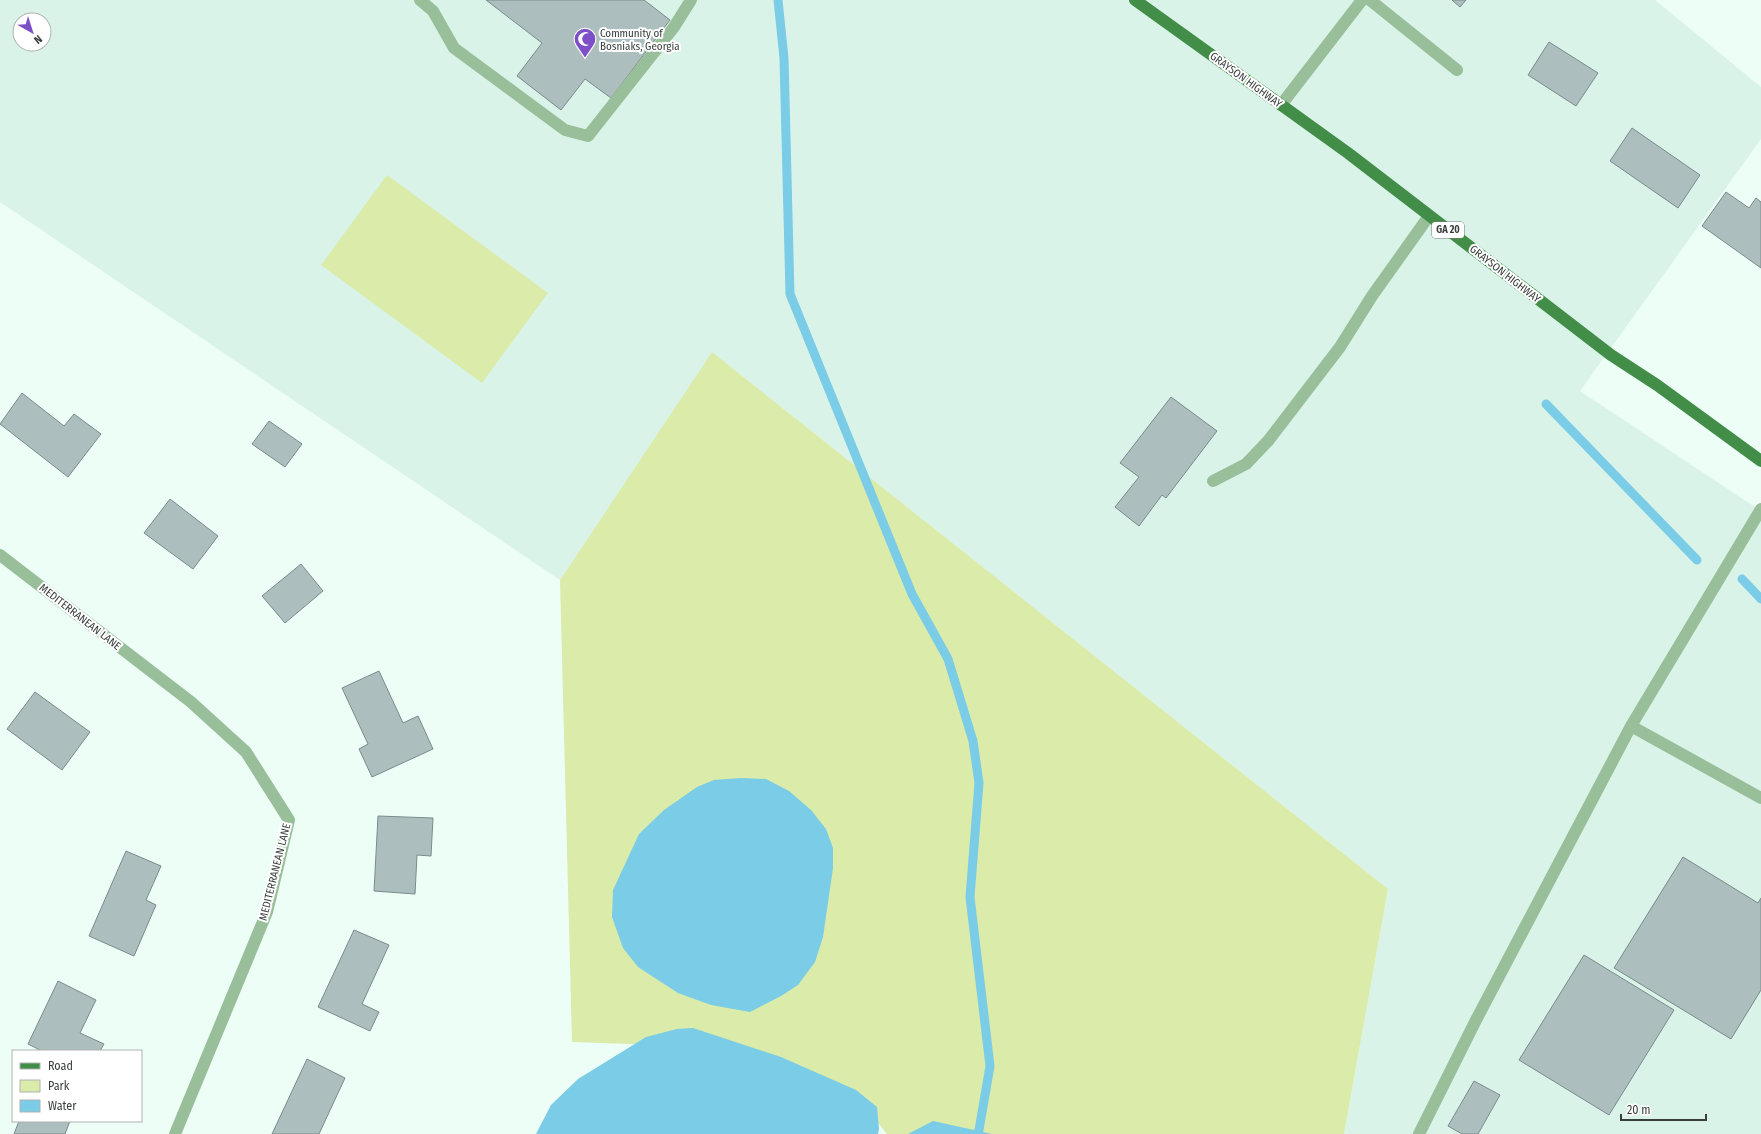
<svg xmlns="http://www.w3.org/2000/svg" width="1761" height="1134" font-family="'Fira Sans Condensed',sans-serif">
<rect width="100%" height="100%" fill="#edfef7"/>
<!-- built -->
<path fill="#daf3e9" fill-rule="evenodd" d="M 0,0 L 1655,0 L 1761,87 L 1761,139 L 1580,391 L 1761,511 L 1761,1134 L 1344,1134 L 1388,889 L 712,352 L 560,580 L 0,202 ZM 20,20 L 44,20 L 44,44 L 20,44 Z"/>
<!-- green -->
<path fill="#daebaa" d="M 387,175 L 548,293 L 482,383 L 321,265 Z
M 712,352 L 1388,889 L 1344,1134 L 887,1134 L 870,1113 L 744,1048 L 572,1042 L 560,580 Z"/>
<!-- water -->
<path fill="#7acce7" d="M 741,778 L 766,779 L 789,791 L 811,810 L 826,829 L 833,848 L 833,868 L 823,937 L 815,962 L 798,985 L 781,996 L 750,1012 L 711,1005 L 678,993 L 638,967 L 623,948 L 612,917 L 613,890 L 639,834 L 664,810 L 697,787 L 714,780 Z
M 693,1028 L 781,1057 L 856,1090 L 877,1107 L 879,1129 L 878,1134 L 536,1134 L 551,1105 L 578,1079 L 646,1037 L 677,1029 Z
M 933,1121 L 992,1134 L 908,1134 Z"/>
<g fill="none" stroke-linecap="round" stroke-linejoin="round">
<!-- stream -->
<path stroke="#7acce7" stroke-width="9" d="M 778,0 L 784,58 L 790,294 L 912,594 L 948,659 L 973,741 L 979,783 L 970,897 L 990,1066 L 979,1130
M 1546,404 L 1697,560
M 1742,579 L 1761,599"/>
</g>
<!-- building -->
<path fill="#acbebe" stroke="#7a8b8b" d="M 486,0 L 644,0 L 670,20 L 611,98 L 585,79 L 561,110 L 517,76 L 542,43 Z
M 1452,0 L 1466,0 L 1460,7 Z
M 1549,42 L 1598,73 L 1576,106 L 1528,75 Z
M 1632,128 L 1700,175 L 1678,208 L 1610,161 Z
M 1726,192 L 1749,208 L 1756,198 L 1761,202 L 1761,268 L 1702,226 Z
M 22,393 L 64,426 L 74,414 L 101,434 L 68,477 L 0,424 Z
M 1171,397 L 1217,431 L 1166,498 L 1162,495 L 1139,526 L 1115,507 L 1139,477 L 1120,463 Z
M 269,421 L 302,444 L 285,467 L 252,444 Z
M 170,499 L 218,536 L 193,569 L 144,533 Z
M 301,564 L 323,591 L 285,623 L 262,596 Z
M 379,671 L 403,723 L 418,716 L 433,749 L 372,777 L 359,749 L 368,744 L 342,688 Z
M 35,692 L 90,732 L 62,770 L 7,729 Z
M 378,816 L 433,818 L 431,856 L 417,855 L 415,894 L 374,891 Z
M 126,851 L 161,866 L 146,900 L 156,905 L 134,956 L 89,936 Z
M 1683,857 L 1758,903 L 1761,898 L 1761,990 L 1731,1039 L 1614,968 Z
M 354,930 L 389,945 L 362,1004 L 379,1012 L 370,1031 L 318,1007 Z
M 1584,955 L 1674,1010 L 1609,1115 L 1519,1060 Z
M 58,981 L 96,1000 L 80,1033 L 104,1044 L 100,1051 L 42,1051 L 28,1044 Z
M 307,1059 L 345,1078 L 319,1134 L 272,1134 Z
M 1474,1081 L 1500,1095 L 1478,1134 L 1462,1134 L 1448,1126 Z
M 19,1121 L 70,1121 L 65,1134 L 14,1134 Z"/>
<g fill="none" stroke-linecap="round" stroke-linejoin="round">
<!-- minor -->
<path stroke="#99bf9a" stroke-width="12" d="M 420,0 L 433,11 L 454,48 L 565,130 L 588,136 L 674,27 L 691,0
M 1370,0 L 1457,70
M 1281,105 L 1362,0
M 1213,481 L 1246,464 L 1268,441 L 1340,347 L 1372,296 L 1429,216
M 0,555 L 191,702 L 246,752 L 289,820 L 267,912 L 175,1134
M 1631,726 L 1761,798
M 1419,1134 L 1475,1022 L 1631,726 L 1761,509"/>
<!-- major -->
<path stroke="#428d48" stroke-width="12" d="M 1135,0 L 1348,153 L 1611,355 L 1657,385 L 1761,461"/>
</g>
<!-- icons -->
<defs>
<g id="mosque-pin" transform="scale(1.15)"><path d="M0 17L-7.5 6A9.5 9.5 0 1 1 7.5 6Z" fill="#7d4fc8" stroke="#fff"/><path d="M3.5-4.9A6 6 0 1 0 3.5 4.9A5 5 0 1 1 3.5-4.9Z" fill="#fff"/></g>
</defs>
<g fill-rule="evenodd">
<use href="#mosque-pin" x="585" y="39"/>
</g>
<g text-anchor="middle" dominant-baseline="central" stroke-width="4" stroke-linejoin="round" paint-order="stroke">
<!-- shield labels -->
<rect fill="#fff" stroke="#747976" stroke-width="1" x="1432" y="222" width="32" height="16" rx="3"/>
<g font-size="10" font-weight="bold" fill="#383f3c">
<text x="1448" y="230">GA 20</text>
</g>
<!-- poi labels -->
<g font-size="11" fill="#383f3c" stroke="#fff" text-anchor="start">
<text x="600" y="33">Community of<tspan x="600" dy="13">Bosniaks, Georgia</tspan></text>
</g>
<!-- street labels -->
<g font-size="11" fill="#383f3c" stroke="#fff">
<text transform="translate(1246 80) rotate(36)">GRAYSON HIGHWAY</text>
<text transform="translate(1505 274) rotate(38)">GRAYSON HIGHWAY</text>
<text transform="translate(80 617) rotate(38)">MEDITERRANEAN LANE</text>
<text transform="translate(275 872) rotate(-76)">MEDITERRANEAN LANE</text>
</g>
</g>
<!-- legend -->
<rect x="12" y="1050" width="130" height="72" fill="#ffffff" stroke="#afb2b1"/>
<rect x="20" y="1063" width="20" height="6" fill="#428d48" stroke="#afb2b1"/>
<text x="48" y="1070" font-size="12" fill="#383f3c">Road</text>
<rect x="20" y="1080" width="20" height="12" fill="#daebaa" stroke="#afb2b1"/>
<text x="48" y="1090" font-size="12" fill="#383f3c">Park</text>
<rect x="20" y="1100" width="20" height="12" fill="#7acce7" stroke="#afb2b1"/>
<text x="48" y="1110" font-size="12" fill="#383f3c">Water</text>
<!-- north arrow -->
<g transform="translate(32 32) rotate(141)"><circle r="19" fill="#ffffff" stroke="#afb2b1"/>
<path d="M0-3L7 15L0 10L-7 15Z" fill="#7d4fc8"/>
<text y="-6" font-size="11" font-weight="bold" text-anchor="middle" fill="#383f3c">N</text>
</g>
<!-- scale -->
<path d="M1621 1114v6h85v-6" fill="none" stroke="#383f3c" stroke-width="2"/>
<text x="1627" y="1114" font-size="12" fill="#383f3c" stroke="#ffffff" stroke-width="3" paint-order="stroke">20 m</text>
</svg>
